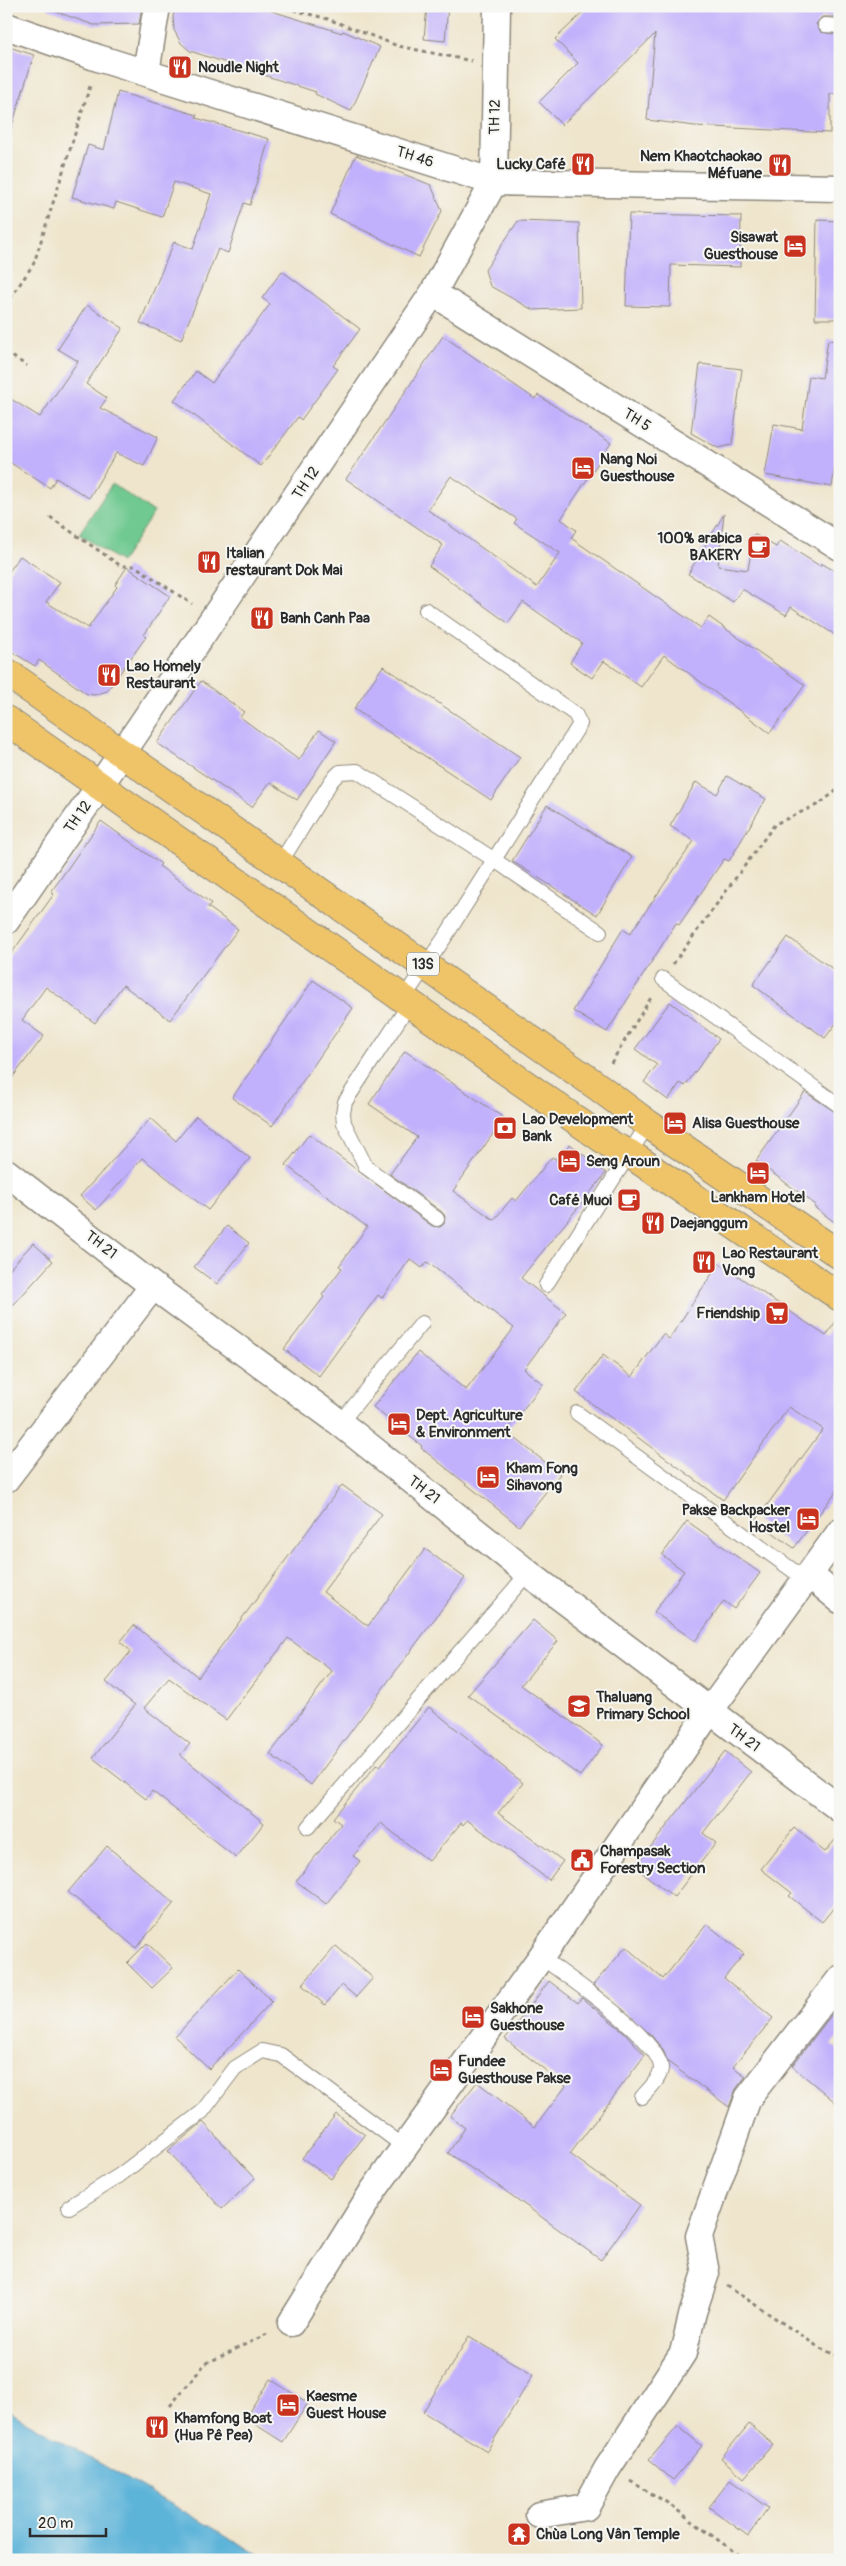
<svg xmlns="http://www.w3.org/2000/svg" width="846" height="2566" font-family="Pangolin,sans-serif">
<rect width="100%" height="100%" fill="#f6f6f2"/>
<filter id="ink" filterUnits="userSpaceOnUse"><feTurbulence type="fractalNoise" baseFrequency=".02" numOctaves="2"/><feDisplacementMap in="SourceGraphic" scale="10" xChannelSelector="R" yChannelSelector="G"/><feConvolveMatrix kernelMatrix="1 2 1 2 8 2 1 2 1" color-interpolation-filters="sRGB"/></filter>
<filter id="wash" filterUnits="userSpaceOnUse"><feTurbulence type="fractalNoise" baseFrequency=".0096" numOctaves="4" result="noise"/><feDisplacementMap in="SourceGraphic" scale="20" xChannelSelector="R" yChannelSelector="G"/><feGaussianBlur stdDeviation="1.12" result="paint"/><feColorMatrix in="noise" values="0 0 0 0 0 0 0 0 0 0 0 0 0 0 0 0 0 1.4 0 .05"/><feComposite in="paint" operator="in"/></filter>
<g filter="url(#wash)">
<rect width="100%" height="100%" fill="#efe5cc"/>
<!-- green -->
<path fill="#70c990" stroke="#4e7a5e" d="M 112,484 L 154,512 L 121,562 L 79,534 Z"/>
<!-- water -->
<path fill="#5db4d9" stroke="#447082" d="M 6,2409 L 17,2416 L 269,2560 L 6,2560 Z"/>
<g id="blocks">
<!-- building -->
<path fill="#c1b0fc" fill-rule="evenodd" d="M 49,6 L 142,6 L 139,24 L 94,25 L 48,9 Z
M 176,6 L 256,6 L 342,33 L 343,31 L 380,47 L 351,111 L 315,94 L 316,92 L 190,51 L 181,43 L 174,30 L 173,16 Z
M 427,6 L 448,6 L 445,41 L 424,39 Z
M 590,6 L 840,6 L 840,17 L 822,17 L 816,24 L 821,32 L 840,35 L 840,94 L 830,94 L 830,133 L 695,126 L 647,120 L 655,34 L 562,125 L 539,102 L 578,63 L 555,39 Z
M 6,46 L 34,55 L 11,129 L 6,128 Z
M 118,92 L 197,115 L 196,118 L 269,139 L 250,205 L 244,203 L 228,253 L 218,249 L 181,340 L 140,323 L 174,242 L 193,249 L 211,194 L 174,182 L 162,217 L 116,202 L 114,209 L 72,197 L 88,145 L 104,150 Z
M 356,155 L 431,185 L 442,211 L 419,257 L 330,214 Z
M 629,214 L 741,216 L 740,267 L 671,265 L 670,307 L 626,306 Z
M 817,220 L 840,221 L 840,319 L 815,319 Z
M 518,221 L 579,223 L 581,308 L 533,310 L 490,286 L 485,270 Z
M 282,271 L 360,329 L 333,366 L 338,369 L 301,420 L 298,417 L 261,466 L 174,400 L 196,371 L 212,383 L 270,304 L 262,298 Z
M 87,305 L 123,328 L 86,384 L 107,398 L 100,408 L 158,437 L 144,466 L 116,453 L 89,498 L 56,478 L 50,488 L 6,460 L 6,396 L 40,417 L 78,361 L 58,349 Z
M 443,336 L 535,399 L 538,395 L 611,443 L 561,519 L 576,530 L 571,538 L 701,628 L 709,617 L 805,685 L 770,733 L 664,655 L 641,687 L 604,661 L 592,678 L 570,663 L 582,643 L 523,602 L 508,623 L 429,566 L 443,545 L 346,479 ZM 451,476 L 517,519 L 514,523 L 560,553 L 537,587 L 428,510 Z
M 828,340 L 840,341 L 840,432 L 832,487 L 765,475 L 774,424 L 802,429 L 809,376 L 822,378 Z
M 700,364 L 742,369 L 732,445 L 718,448 L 691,433 Z
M 724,514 L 718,566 L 748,570 L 754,534 L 776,547 L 780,541 L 820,566 L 821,563 L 840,574 L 840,638 L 791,607 L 786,615 L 742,589 L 733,602 L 688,574 Z
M 20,556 L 60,582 L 46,602 L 88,628 L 117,587 L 115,585 L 127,567 L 170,596 L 144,635 L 146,637 L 107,691 L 94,695 L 87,694 L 39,660 L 35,666 L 6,648 L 6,576 Z
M 383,666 L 520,757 L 491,800 L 354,709 Z
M 201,681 L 244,712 L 240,717 L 299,760 L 319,730 L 336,741 L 297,800 L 270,782 L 252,807 L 157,743 Z
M 727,776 L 766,799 L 729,861 L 724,859 L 679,925 L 676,923 L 607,1032 L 573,1011 L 623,929 L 630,934 L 694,841 L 670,826 L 696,782 L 717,794 Z
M 547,805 L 632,857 L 597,915 L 512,861 Z
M 101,821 L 161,864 L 159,866 L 211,903 L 208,907 L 238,929 L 170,1020 L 123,985 L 95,1023 L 46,987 L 22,1020 L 44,1036 L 6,1086 L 6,961 L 54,894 L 51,892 Z
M 788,937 L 840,974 L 840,1018 L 825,1038 L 753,985 Z
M 313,980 L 353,1008 L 272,1126 L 232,1098 Z
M 670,1002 L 719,1039 L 685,1086 L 680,1083 L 668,1100 L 644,1082 L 657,1065 L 635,1049 Z
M 405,1051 L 504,1118 L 453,1191 L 494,1220 L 512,1198 L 516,1201 L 552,1157 L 557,1160 L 570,1144 L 606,1173 L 521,1278 L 566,1313 L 524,1369 L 543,1384 L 506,1431 L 560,1474 L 519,1526 L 421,1448 L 422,1446 L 373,1407 L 418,1352 L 466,1390 L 514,1328 L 427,1262 L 422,1268 L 410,1259 L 382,1298 L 378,1295 L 319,1376 L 284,1349 L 324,1297 L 322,1295 L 342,1268 L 339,1266 L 367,1227 L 286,1165 L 309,1134 L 432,1226 L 440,1227 L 444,1224 L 445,1216 L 442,1212 L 390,1174 L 417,1137 L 369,1104 Z
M 805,1092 L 840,1115 L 840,1226 L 814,1207 L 816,1205 L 756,1161 Z
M 196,1116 L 250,1158 L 208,1210 L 142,1158 L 96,1210 L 80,1196 L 151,1118 L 176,1141 Z
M 227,1226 L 249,1243 L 217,1284 L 194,1267 Z
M 33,1243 L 53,1261 L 6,1313 L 6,1273 Z
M 719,1263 L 826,1336 L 840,1315 L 840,1486 L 794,1548 L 756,1520 L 823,1429 L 789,1407 L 723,1500 L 576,1392 L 603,1355 L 632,1377 L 663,1334 L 669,1339 Z
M 342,1485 L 382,1514 L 323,1592 L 368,1626 L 425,1549 L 465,1578 L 311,1785 L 270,1754 L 332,1671 L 288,1638 L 226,1720 L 169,1678 L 144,1708 L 190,1744 L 180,1755 L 264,1823 L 236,1858 L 152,1791 L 146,1799 L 93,1758 L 135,1705 L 106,1682 L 131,1651 L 120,1642 L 134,1625 L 198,1677 Z
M 687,1521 L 760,1573 L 734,1609 L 724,1601 L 695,1641 L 654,1612 L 684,1571 L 662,1555 Z
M 533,1620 L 558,1641 L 521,1685 L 603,1745 L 580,1776 L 468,1695 Z
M 429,1707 L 523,1783 L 498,1813 L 563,1861 L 549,1880 L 467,1820 L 463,1825 L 461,1823 L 429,1861 L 381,1823 L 353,1856 L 360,1861 L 326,1904 L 296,1881 L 341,1824 L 333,1818 L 377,1764 L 380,1766 Z
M 725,1751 L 751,1772 L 703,1833 L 716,1843 L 674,1897 L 635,1867 Z
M 794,1828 L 825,1852 L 840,1834 L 840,1900 L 822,1922 L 789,1896 L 792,1893 L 761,1869 Z
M 107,1846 L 174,1903 L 136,1948 L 68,1892 Z
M 707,1924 L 744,1954 L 724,1978 L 773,2018 L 733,2067 L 746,2076 L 736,2089 L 729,2107 L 668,2062 L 663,2050 L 651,2035 L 593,1985 L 626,1947 L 663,1979 Z
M 147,1943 L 173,1968 L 152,1988 L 127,1963 Z
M 336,1946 L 373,1978 L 356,1997 L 342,1985 L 325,2005 L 302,1985 Z
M 238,1969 L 272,2001 L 209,2069 L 175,2037 Z
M 549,1981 L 578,2003 L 582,1998 L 584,2000 L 623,2031 L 645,2055 L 570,2154 L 640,2205 L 601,2260 L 500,2187 L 448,2153 L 465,2128 L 450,2116 L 477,2082 L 535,2127 L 566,2086 L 505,2039 Z
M 840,2004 L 840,2035 L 832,2045 L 840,2051 L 840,2106 L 792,2066 Z
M 336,2114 L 365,2135 L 331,2179 L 302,2158 Z
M 203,2122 L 255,2178 L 222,2209 L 168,2151 Z
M 469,2336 L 533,2375 L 487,2451 L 423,2412 Z
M 270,2379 L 308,2403 L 283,2442 L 245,2418 Z
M 749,2424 L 773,2444 L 744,2478 L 721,2458 Z
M 678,2426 L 702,2446 L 673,2480 L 649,2460 Z
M 730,2480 L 768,2508 L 748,2536 L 709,2507 Z"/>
</g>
</g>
<g filter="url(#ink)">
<use href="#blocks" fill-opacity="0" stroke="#8d887c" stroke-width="1"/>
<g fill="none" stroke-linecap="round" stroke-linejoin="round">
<!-- service casing -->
<g stroke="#8d887c" stroke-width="16">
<path id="service" d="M 825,25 L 840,26
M 280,863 L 332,780 L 340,772 L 357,771 L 493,859 L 600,932
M 663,979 L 840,1106
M 403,999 L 445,937 L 580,724 L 575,714 L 426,610
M 410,1003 L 345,1102 L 343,1113 L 344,1123 L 366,1167 L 437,1219
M 546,1285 L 648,1124
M 577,1413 L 806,1580
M 340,1423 L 422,1323
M 308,1827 L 528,1573
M 541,1957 C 566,1976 659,2038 661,2068 C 661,2078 648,2090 642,2097
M 69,2207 L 120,2175 L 202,2112 L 235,2068 L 262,2051 L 281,2055 L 406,2148"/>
</g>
<!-- minor casing -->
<g stroke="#8d887c" stroke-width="29">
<path id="minor" d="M 6,26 L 98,58 L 494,182 L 840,188
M 146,72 L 157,6
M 433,293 L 840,547
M 6,921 L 123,752 L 433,293 L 494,182 L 497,6
M 6,1172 L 153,1286 L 340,1423 L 528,1573 L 840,1809
M 6,1479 L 153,1286
M 810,1575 L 840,1600
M 291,2323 L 373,2191 L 541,1957 L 709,1712 L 840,1532
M 539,2515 L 586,2507 L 607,2469 L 683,2353 L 693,2312 L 706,2273 L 699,2236 L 748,2098 L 840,1979"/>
</g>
<!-- trunk casing -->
<g stroke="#8d887c" stroke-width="30">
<path id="trunk" d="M 6,672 L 597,1086 L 648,1124 L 840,1255
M 6,720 L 613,1146 L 630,1154 L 840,1297"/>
</g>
<!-- path -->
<path stroke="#8d887c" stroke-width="3" stroke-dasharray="4 4" stroke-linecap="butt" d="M 278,6 L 328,19 L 398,46 L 472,61
M 6,305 L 34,263 L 91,83
M 6,352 L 27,366
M 50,517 L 121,566 L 135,566 L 192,604
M 673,964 L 775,824 L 819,804 L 840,788
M 611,1063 L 652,996
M 727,2286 L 820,2348 L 840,2357
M 836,2373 L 838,2358
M 170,2406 L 205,2364 L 267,2334
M 630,2481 L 666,2502 L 740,2556"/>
<!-- service -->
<use href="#service" stroke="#fff" stroke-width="14"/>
<!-- minor -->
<use href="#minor" stroke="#fff" stroke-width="26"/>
<!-- trunk -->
<use href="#trunk" stroke="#efc469" stroke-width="28"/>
</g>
</g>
<!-- icons -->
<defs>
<g id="restaurant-square" transform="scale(1.25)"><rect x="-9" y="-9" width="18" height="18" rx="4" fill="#c8321e" stroke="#f6f6f2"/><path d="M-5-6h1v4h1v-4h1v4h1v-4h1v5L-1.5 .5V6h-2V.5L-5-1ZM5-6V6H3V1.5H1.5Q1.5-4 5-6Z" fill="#fff"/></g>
<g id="hotel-square" transform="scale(1.25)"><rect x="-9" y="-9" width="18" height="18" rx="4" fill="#c8321e" stroke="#f6f6f2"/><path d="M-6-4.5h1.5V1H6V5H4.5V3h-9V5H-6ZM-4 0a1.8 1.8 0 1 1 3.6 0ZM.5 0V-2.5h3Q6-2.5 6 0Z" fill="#fff"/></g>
<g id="cafe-square" transform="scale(1.25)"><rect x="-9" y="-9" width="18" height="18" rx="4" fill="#c8321e" stroke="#f6f6f2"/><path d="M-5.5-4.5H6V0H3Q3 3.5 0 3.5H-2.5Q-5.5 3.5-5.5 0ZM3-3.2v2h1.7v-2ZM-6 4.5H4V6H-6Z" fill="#fff"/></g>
<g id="bank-square" transform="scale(1.25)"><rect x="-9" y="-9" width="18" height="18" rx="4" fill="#c8321e" stroke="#f6f6f2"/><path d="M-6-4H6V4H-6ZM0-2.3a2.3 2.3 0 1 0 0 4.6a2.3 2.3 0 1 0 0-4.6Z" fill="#fff"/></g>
<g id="supermarket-square" transform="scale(1.25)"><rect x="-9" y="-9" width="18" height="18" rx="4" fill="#c8321e" stroke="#f6f6f2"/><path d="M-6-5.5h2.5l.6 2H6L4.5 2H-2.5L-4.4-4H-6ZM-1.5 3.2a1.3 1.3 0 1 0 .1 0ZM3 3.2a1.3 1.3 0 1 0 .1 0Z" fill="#fff"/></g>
<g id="school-square" transform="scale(1.25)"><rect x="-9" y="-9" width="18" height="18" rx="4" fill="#c8321e" stroke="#f6f6f2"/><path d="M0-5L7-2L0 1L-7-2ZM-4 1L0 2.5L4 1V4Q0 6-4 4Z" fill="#fff"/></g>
<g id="civic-square" transform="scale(1.25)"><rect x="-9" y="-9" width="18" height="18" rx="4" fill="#c8321e" stroke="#f6f6f2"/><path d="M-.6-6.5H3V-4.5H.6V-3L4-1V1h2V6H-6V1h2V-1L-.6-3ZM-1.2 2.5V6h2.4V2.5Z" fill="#fff"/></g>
<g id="temple-square" transform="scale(1.25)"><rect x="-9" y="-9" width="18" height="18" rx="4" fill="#c8321e" stroke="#f6f6f2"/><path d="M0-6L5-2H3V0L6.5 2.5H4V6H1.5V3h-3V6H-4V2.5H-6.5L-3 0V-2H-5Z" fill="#fff"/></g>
</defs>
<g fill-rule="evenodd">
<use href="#restaurant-square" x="180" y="67"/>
<use href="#restaurant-square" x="583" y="164"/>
<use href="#restaurant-square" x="780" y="165"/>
<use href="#hotel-square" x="795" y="246"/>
<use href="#hotel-square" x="583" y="468"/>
<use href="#cafe-square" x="759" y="547"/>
<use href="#restaurant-square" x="209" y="562"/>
<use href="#restaurant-square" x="262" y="618"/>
<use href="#restaurant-square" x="109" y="675"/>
<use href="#hotel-square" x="675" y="1123"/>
<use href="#bank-square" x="505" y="1128"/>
<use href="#hotel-square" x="569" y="1161"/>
<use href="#hotel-square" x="758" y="1173"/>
<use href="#cafe-square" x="629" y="1200"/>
<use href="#restaurant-square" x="653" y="1223"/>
<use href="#restaurant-square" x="704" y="1262"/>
<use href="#supermarket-square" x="777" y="1313"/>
<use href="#hotel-square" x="399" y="1424"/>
<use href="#hotel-square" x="488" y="1477"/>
<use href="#hotel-square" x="808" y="1519"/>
<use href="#school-square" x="579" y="1706"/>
<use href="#civic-square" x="582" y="1860"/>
<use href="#hotel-square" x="473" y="2017"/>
<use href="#hotel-square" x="441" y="2070"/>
<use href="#hotel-square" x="288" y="2405"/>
<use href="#restaurant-square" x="157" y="2427"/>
<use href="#temple-square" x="519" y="2534"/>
</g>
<g text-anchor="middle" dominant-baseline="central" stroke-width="4" stroke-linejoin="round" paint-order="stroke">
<!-- shield labels -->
<rect fill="#f6f6f2" stroke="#686867" stroke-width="1" x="407" y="952.5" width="32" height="23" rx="4"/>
<g font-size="14" font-weight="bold" fill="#2b2b2b">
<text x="423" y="964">13S</text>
</g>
<!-- poi labels -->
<g font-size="15" font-weight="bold" fill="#2b2b2b" stroke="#f6f6f2" text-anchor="start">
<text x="198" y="67">Noudle Night</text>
<text x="762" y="156" text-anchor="end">Nem Khaotchaokao<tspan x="762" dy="17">Méfuane</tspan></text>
<text x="566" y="164" text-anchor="end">Lucky Café</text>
<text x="778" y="237" text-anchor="end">Sisawat<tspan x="778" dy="17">Guesthouse</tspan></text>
<text x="600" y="459">Nang Noi<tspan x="600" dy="17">Guesthouse</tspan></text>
<text x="742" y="538" text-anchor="end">100% arabica<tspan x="742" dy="17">BAKERY</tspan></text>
<text x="226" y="553">Italian<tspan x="226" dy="17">restaurant Dok Mai</tspan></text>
<text x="280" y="618">Banh Canh Paa</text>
<text x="126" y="666">Lao Homely<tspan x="126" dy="17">Restaurant</tspan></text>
<text x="522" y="1119">Lao Development<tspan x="522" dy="17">Bank</tspan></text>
<text x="692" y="1123">Alisa Guesthouse</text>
<text x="586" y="1161">Seng Aroun</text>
<text x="758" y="1197" text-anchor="middle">Lankham Hotel</text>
<text x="612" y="1200" text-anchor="end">Café Muoi</text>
<text x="670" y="1223">Daejanggum</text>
<text x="722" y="1253">Lao Restaurant<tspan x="722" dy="17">Vong</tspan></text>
<text x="760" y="1313" text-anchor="end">Friendship</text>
<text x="416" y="1415">Dept. Agriculture<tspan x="416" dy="17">&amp; Environment</tspan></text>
<text x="506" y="1468">Kham Fong<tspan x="506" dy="17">Sihavong</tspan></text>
<text x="790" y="1510" text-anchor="end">Pakse Backpacker<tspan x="790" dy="17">Hostel</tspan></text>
<text x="596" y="1697">Thaluang<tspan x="596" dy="17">Primary School</tspan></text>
<text x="600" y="1851">Champasak<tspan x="600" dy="17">Forestry Section</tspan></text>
<text x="490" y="2008">Sakhone<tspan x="490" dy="17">Guesthouse</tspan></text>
<text x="458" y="2061">Fundee<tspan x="458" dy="17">Guesthouse Pakse</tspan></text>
<text x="306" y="2396">Kaesme<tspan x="306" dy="17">Guest House</tspan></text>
<text x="174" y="2418">Khamfong Boat<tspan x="174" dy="17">(Hua Pê Pea)</tspan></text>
<text x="536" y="2534">Chùa Long Vân Temple</text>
</g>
<!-- street labels -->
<g font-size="15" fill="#2b2b2b" stroke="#f6f6f2">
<text transform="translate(495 117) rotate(-89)">TH 12</text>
<text transform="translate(415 157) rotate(18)">TH 46</text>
<text transform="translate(637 420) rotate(32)">TH 5</text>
<text transform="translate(306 483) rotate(-56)">TH 12</text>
<text transform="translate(78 817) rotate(-55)">TH 12</text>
<text transform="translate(101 1245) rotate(38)">TH 21</text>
<text transform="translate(424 1490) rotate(38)">TH 21</text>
<text transform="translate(744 1738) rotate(37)">TH 21</text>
</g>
</g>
<!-- margin -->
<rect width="846" height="2566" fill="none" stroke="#f6f6f2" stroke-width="25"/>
<!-- scale -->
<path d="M30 2528v8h76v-8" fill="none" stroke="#2b2b2b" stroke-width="2.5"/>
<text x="38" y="2528" font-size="15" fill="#2b2b2b" stroke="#f6f6f2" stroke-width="4" paint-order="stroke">20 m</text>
</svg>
